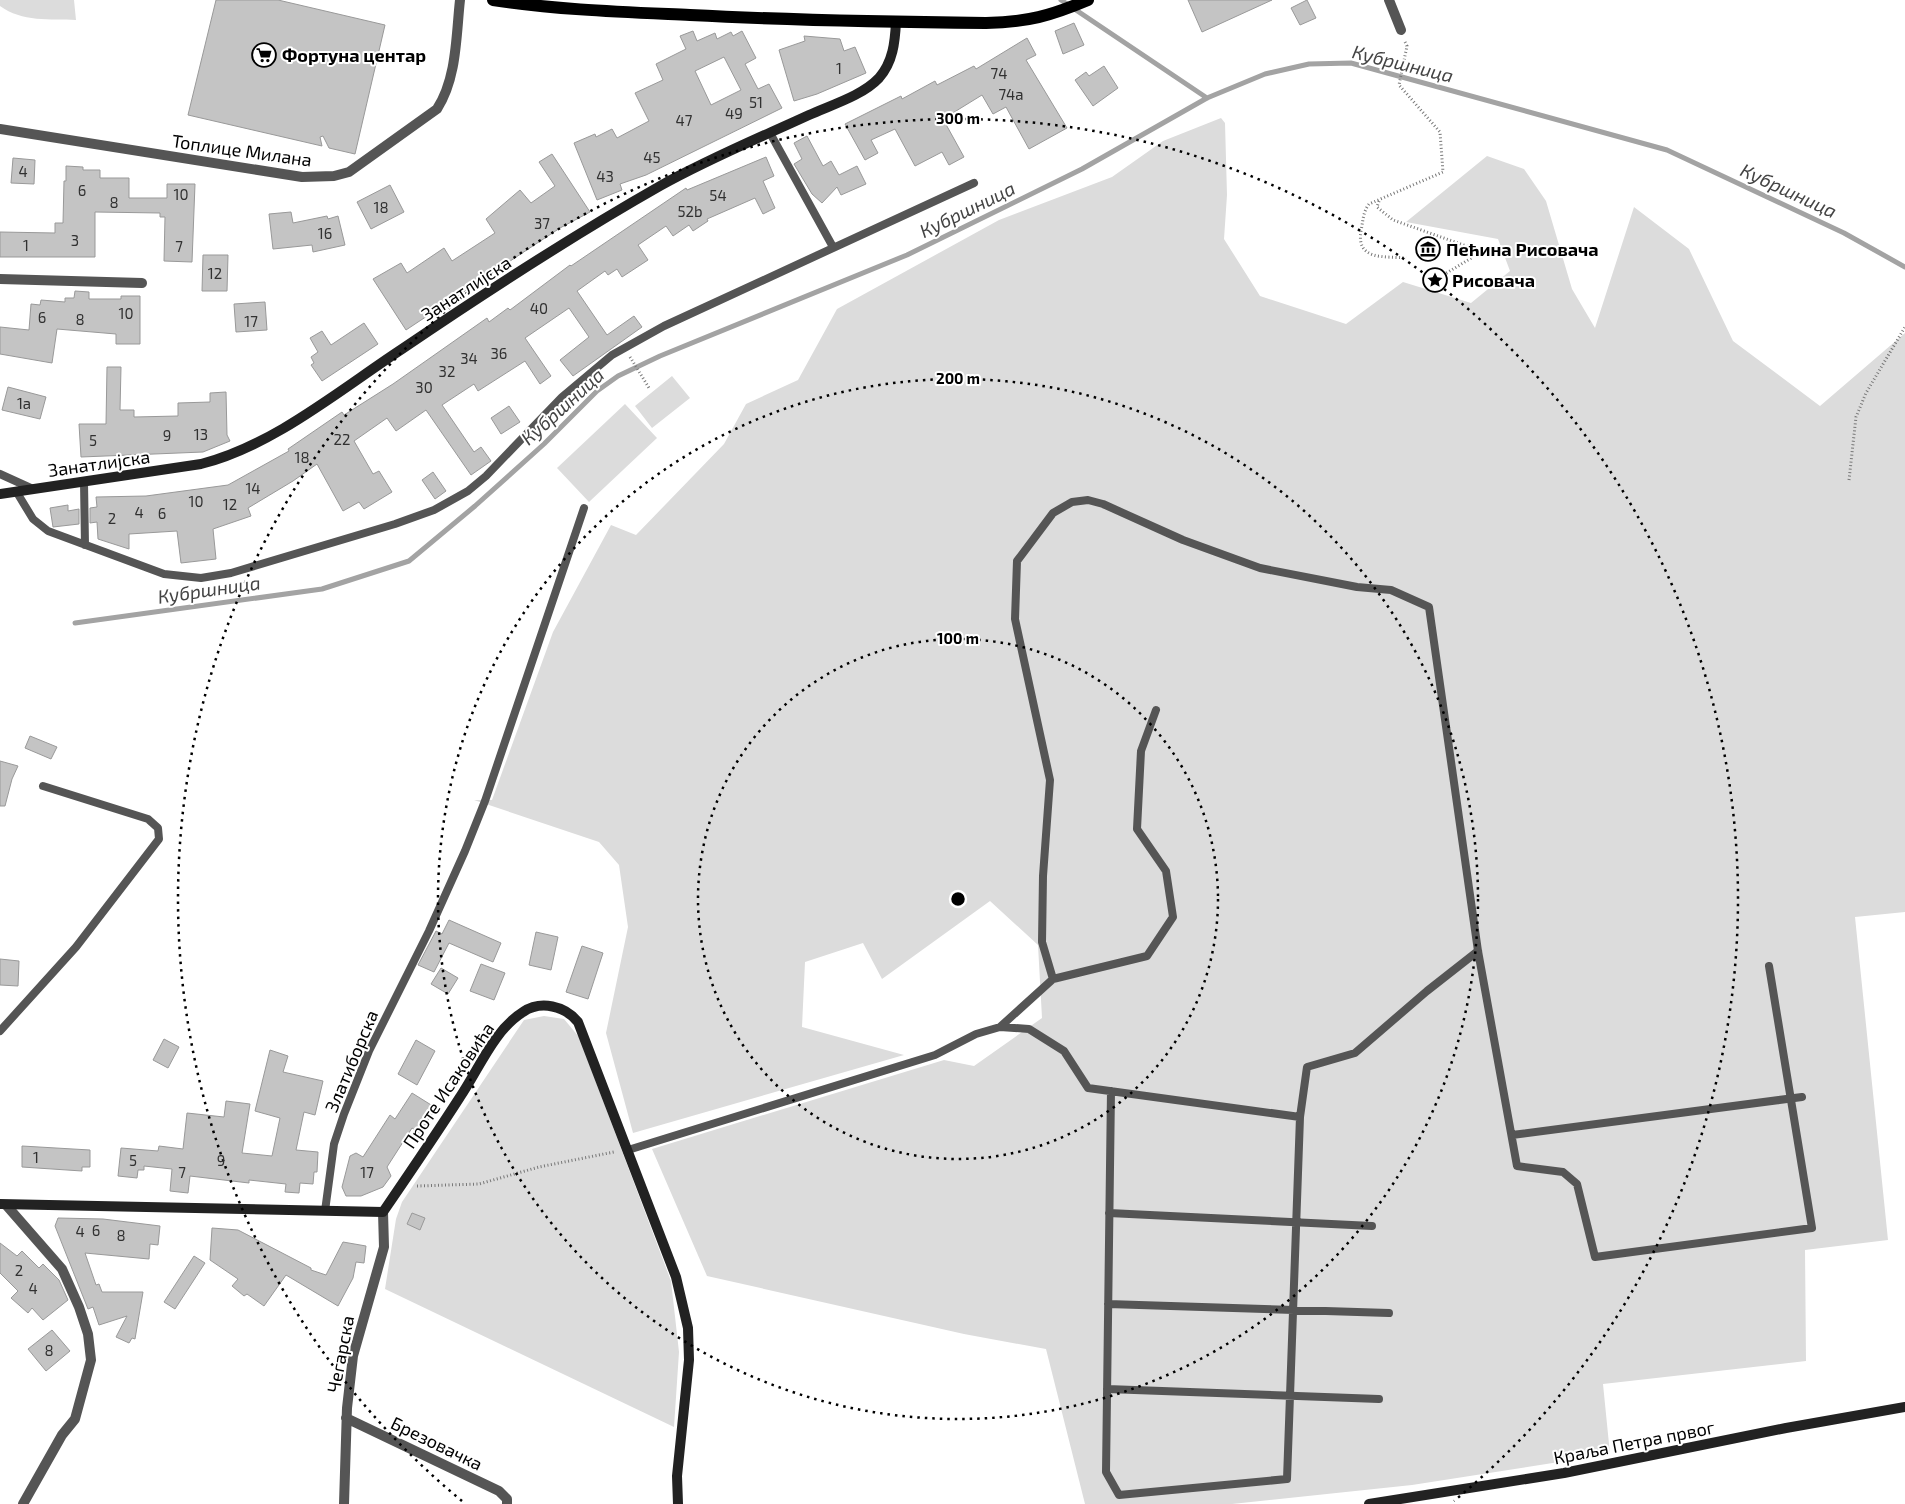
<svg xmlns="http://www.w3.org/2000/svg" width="1905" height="1504" font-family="'Exo 2',sans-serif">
<rect width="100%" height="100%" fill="#fff"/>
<!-- green -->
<path fill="#dcdcdc" d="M 0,0 L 74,0 L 76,20 C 50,19 22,22 0,6 Z
M 1221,118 L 1225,123 L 1227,195 L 1224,239 L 1260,296 L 1346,324 L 1403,282 L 1471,303 L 1510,271 L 1498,239 L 1406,222 L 1487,156 L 1524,169 L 1546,201 L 1572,289 L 1595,328 L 1634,207 L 1689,249 L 1733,341 L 1820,406 L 1905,333 L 1905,912 L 1855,917 L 1888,1240 L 1805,1250 L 1806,1361 L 1603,1384 L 1610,1454 L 1412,1485 L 1232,1504 L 1085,1504 L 1046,1349 L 964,1334 L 707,1276 L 652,1149 L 944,1060 L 974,1066 L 1042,1018 L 1038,945 L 990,901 L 882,979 L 863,943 L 805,962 L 802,1027 L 904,1055 L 633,1133 L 606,1033 L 628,927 L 619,865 L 599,842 L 474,800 L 492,800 L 553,632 L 611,525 L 636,535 L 724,444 L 746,404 L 798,380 L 837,309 L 999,220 L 1112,177 L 1163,141 Z
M 672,376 L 690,398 L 652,428 L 635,406 Z
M 625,404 L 657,438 L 589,502 L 557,468 Z
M 544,1016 L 564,1019 L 579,1037 L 671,1281 L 679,1352 L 674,1427 L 385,1289 L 396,1219 L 402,1202 L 524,1020 Z"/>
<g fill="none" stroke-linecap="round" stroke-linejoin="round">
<!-- stream -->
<path stroke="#a3a3a3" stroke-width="5" d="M 1061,0 L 1207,98
M 75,623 L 322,589 L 409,561 L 475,506 L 544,444 L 597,391 L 618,376 L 660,356 L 907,255 L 1082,169 L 1207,98 L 1265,74 L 1309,64 L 1351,63 L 1667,150 L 1844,233 L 1905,267"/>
</g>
<!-- building -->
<path fill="#c4c4c4" stroke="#999" fill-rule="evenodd" d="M 216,0 L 278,0 L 385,25 L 355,154 L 329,148 L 323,136 L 320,137 L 322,146 L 188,115 Z
M 1188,0 L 1272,0 L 1202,32 Z
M 1307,0 L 1316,18 L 1300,25 L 1291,8 Z
M 1074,23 L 1084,45 L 1063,54 L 1055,31 Z
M 693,31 L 697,41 L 715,33 L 717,39 L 731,32 L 733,36 L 742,31 L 756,58 L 745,64 L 758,89 L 769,84 L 782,108 L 646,175 L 620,184 L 622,190 L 597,200 L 574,143 L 595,134 L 596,137 L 612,129 L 617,138 L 649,121 L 635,93 L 663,80 L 656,64 L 686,49 L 680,36 ZM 724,57 L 741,90 L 711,105 L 695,71 Z
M 804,36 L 840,39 L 844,51 L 855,47 L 866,73 L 817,94 L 794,101 L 779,50 L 805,41 Z
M 1027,38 L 1036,55 L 1026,60 L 1067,128 L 1029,149 L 1006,107 L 993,114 L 982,95 L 943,119 L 964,157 L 949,165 L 942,152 L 915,166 L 895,129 L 871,140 L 878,153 L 865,160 L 845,124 L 901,96 L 902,99 L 935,81 L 937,85 L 974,66 L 976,69 Z
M 1104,66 L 1118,88 L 1093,106 L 1075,80 L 1086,72 L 1089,76 Z
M 807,136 L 823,166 L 831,161 L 839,175 L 857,166 L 866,184 L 841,195 L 837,187 L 822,203 L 812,194 L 794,164 L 802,159 L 794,143 Z
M 552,154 L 590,212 L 560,228 L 406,330 L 373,279 L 401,263 L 407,273 L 444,248 L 452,261 L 495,233 L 486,219 L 520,190 L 531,203 L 555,186 L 539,162 Z
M 766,157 L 774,176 L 763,181 L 775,208 L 763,214 L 755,198 L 707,219 L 708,221 L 693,231 L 689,225 L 673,236 L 666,226 L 638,245 L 648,260 L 622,277 L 617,269 L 608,275 L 605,271 L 577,291 L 607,335 L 634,316 L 642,327 L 573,376 L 560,360 L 589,337 L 569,308 L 525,338 L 551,376 L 540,384 L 525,361 L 478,391 L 474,384 L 442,405 L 474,452 L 481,447 L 491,461 L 471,475 L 426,410 L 396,431 L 387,418 L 354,441 L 373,474 L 379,471 L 392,492 L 364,509 L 359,502 L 343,511 L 317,464 L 293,481 L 248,508 L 251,516 L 213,529 L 216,559 L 181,563 L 177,531 L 129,534 L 129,549 L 98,539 L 97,522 L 90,523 L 90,508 L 97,507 L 96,497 L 146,496 L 228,485 L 289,451 L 288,449 L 342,412 L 344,415 L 393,384 L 487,318 L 489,322 L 508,308 L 510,310 L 570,265 L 571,266 L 686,188 L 687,190 Z
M 13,158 L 35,160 L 34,184 L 11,183 Z
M 66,166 L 83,167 L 83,170 L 100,170 L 100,178 L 129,178 L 129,198 L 167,198 L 167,184 L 195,184 L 192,262 L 164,261 L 165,217 L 160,217 L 160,213 L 95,212 L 95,257 L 0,257 L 0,232 L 55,233 L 55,223 L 63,223 L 64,181 L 66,181 Z
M 390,185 L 404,212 L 371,229 L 357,202 Z
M 291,212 L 293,223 L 327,216 L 328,219 L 338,216 L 345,245 L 313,252 L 312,245 L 273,249 L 269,214 Z
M 203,255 L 228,255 L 227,291 L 202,291 Z
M 75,291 L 89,292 L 89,299 L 121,299 L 121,296 L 140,296 L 140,344 L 116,344 L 116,334 L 57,329 L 52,363 L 0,354 L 0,327 L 29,330 L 31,304 L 40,305 L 41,300 L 65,302 L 65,298 L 74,298 Z
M 265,302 L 267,330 L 236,332 L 234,304 Z
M 364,323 L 378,344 L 322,381 L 311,365 L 314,363 L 311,357 L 318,352 L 310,338 L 322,331 L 331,345 Z
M 107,367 L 121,367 L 120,410 L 134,410 L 134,417 L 178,416 L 178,403 L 210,402 L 210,393 L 226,392 L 227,435 L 230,441 L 203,452 L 81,457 L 79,424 L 106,424 Z
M 8,387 L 46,397 L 40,419 L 2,410 Z
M 509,406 L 520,422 L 501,434 L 491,418 Z
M 433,472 L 446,491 L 435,499 L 422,480 Z
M 68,505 L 68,511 L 79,509 L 79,524 L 53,527 L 50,508 Z
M 30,736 L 57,747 L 51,759 L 25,748 Z
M 0,761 L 18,766 L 12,779 L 5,806 L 0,806 Z
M 449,920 L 501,943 L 493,962 L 449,943 L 434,972 L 418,965 L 436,931 L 442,934 Z
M 536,932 L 558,937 L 551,970 L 529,965 Z
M 582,946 L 603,953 L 588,999 L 566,992 Z
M 0,959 L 19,961 L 18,986 L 0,985 Z
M 481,964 L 505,973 L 494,1000 L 470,991 Z
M 441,968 L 458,978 L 448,994 L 431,984 Z
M 164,1039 L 179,1047 L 168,1068 L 153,1060 Z
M 416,1040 L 435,1051 L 417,1085 L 398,1074 Z
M 270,1050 L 288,1056 L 283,1072 L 323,1081 L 315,1115 L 304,1112 L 296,1150 L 318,1152 L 317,1172 L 314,1172 L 313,1184 L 300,1183 L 299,1193 L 285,1192 L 286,1184 L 249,1180 L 249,1183 L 190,1176 L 188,1193 L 170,1191 L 172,1169 L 144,1166 L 144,1170 L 138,1170 L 137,1178 L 118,1176 L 121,1148 L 158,1151 L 159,1146 L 183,1149 L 187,1113 L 224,1117 L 226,1101 L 250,1104 L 242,1153 L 272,1156 L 280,1118 L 255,1111 Z
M 412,1093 L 436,1108 L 420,1133 L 412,1128 L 387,1167 L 391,1176 L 383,1187 L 361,1196 L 346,1196 L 342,1187 L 350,1156 L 356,1153 L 363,1157 L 390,1115 L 395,1119 Z
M 22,1146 L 90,1150 L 90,1167 L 82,1167 L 82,1171 L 22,1167 Z
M 412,1213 L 425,1218 L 420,1230 L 407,1224 Z
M 58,1218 L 103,1219 L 160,1226 L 158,1245 L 150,1244 L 149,1259 L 85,1253 L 96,1285 L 99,1284 L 102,1292 L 143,1292 L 135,1339 L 132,1338 L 129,1343 L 116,1337 L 127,1316 L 99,1325 L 93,1307 L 88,1309 L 55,1226 Z
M 212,1228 L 238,1230 L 311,1268 L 311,1270 L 326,1275 L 343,1242 L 366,1246 L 364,1263 L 356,1262 L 353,1278 L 338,1306 L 286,1275 L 264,1306 L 247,1294 L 244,1296 L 232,1286 L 238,1279 L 210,1260 Z
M 0,1243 L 17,1256 L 22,1251 L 39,1268 L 43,1264 L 59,1280 L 68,1300 L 43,1320 L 32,1308 L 28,1313 L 11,1298 L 18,1291 L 0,1273 Z
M 194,1256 L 205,1263 L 175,1309 L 164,1302 Z
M 52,1330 L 70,1351 L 46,1371 L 28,1349 Z"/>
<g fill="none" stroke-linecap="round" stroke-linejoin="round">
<!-- path -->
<path stroke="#777" stroke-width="3" stroke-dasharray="1 2.5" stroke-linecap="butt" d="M 1405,42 L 1407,46 L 1399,85 L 1440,132 L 1443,172 L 1369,204 C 1363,212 1363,221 1361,231 C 1356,261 1385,256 1406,258
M 1379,201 L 1377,207 L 1393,220 L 1472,248 L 1474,252 L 1473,257 L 1435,280
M 630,357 L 649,388
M 1849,480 L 1856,417 L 1866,393 L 1905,327
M 417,1186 L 479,1184 L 539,1167 L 614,1152"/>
<!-- lane -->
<path stroke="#555" stroke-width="8" d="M 770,133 L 833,247
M 0,474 L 33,489
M 84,482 L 85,545
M 16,491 L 33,519 L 48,531 L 164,574 L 201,578 L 231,573 L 395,524 L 434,510 L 468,491 L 486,476 L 562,397 L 612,355 L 664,326 L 974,183
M 1053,979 L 1147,956 L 1173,917 L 1166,871 L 1137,829 L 1141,751 L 1156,710
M 1000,1027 L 1053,979 L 1042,942 L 1043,876 L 1050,780 L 1015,619 L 1017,561 L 1053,513 L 1072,502 L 1088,500 L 1103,504 L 1183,540 L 1260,568 L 1357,587 L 1391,590 L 1429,607 L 1478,951 L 1517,1166 L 1563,1172 L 1577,1184 L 1595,1257 L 1812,1228 L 1769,966
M 0,1031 L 76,947 L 159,839 L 158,828 L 148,819 L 43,786
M 1111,1091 L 1106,1472 L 1119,1495 L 1287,1479 L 1300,1117 L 1307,1067 L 1355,1053 L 1427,991 L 1478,951
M 1512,1135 L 1802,1097
M 628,1150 L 935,1055 L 976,1034 L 1000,1027 L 1029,1029 L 1064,1051 L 1088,1088 L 1300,1117
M 325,1211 L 334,1144 L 344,1114 L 369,1051 L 429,931 L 465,851 L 485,801 L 584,508
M 1109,1213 L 1372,1226
M 1108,1304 L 1389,1313
M 1107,1389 L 1379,1399"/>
<!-- street -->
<path stroke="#555" stroke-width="10" d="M 1389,0 L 1401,30
M 0,129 L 302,177 L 334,176 L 349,172 L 437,109 C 457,78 456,36 460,0
M 0,279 L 142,283
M 7,1206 L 62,1269 L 79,1307 L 88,1334 L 91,1360 L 75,1419 L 62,1435 L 23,1504
M 346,1418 L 499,1491 L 507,1499 L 507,1504
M 344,1504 L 347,1408 L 353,1356 L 384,1247 L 383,1212"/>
<!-- secondary -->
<path stroke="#222" stroke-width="10" d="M 0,494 L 201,464 C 273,446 341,389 402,349 C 486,292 572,236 660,186 C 708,159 759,138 809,115 C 831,105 862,96 879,78 C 893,62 895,42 896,22
M 0,1204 L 383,1212 C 409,1174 435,1136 460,1097 C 479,1069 494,1030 523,1012 C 541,1000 565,1006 578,1022 L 676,1277 L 688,1328 L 689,1360 L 677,1476 L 678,1504
M 1369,1504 L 1564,1473 L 1786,1428 L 1905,1407"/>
<!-- primary -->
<path stroke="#000" stroke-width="12" d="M 493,0 C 558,10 624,12 690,15 C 788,20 887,22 986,23 C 1028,22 1050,16 1088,0"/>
</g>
<!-- distance rings -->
<g fill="none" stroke="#000" stroke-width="2.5" stroke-dasharray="2.5 5">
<circle cx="958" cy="899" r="260"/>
<circle cx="958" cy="899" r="520"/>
<path d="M462 1501A780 780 0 1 1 1454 1501"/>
</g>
<!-- icons -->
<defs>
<g id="supermarket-ring" transform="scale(1.25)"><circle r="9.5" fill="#fff" stroke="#000" stroke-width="1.5"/><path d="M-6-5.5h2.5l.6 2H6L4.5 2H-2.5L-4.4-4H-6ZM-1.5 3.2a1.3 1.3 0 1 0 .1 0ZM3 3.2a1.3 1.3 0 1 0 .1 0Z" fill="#000"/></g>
<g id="museum-ring" transform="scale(1.25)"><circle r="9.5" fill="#fff" stroke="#000" stroke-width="1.5"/><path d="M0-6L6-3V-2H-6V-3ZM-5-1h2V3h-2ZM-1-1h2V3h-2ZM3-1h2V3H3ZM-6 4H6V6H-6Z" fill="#000"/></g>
<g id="sight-ring" transform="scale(1.25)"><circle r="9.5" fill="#fff" stroke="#000" stroke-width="1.5"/><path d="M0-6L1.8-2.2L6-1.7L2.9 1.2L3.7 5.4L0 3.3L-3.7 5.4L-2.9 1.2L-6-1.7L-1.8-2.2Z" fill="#000"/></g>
</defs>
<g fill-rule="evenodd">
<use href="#supermarket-ring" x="264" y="55"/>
<use href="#museum-ring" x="1428" y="249"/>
<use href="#sight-ring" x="1435" y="280"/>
</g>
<g text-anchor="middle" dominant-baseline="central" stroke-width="4" stroke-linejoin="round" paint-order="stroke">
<!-- number labels -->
<g font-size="15" fill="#313131">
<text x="839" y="68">1</text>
<text x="999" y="73">74</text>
<text x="1011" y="94">74a</text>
<text x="756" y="102">51</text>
<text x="734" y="113">49</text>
<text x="684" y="120">47</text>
<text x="652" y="157">45</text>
<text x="23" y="171">4</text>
<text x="605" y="176">43</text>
<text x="82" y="190">6</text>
<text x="181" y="194">10</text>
<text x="718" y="195">54</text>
<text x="114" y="202">8</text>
<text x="381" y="207">18</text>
<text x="690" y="211">52b</text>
<text x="542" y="223">37</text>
<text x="325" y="233">16</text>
<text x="75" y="240">3</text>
<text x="26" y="245">1</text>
<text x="179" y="246">7</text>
<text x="215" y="273">12</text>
<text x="539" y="308">40</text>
<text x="126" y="313">10</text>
<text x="42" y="317">6</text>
<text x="80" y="319">8</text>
<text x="251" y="321">17</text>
<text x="499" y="353">36</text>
<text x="469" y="358">34</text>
<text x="447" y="371">32</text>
<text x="424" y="387">30</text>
<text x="24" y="403">1a</text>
<text x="201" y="434">13</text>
<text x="167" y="435">9</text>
<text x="342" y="439">22</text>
<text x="93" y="440">5</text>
<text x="302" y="457">18</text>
<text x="253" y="488">14</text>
<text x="196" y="501">10</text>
<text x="230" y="504">12</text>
<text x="139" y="512">4</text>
<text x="162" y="513">6</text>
<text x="112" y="518">2</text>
<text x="36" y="1157">1</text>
<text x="133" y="1160">5</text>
<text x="221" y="1160">9</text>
<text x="182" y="1172">7</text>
<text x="367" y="1172">17</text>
<text x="96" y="1230">6</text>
<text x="80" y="1231">4</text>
<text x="121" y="1235">8</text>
<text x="19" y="1270">2</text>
<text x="33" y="1288">4</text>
<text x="49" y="1350">8</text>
</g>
<!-- poi labels -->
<g font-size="18" font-weight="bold" fill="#000" stroke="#fff" text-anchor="start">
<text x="282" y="55">Фортуна центар</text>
<text x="1446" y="249">Пећина Рисовача</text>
<text x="1452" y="280">Рисовача</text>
</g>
<!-- street labels -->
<g font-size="18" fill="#000" stroke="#fff">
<text transform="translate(242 150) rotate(8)">Топлице Милана</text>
<text transform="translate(466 288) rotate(-33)">Занатлијска</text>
<text transform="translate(99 463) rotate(-8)">Занатлијска</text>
<text transform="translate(351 1061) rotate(-67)">Златиборска</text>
<text transform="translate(448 1085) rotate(-56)">Проте Исаковића</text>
<text transform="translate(340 1354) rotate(-79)">Чегарска</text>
<text transform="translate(1634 1442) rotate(-11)">Краља Петра првог</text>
<text transform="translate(437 1443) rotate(26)">Брезовачка</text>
</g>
<!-- water labels -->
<g font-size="19" font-style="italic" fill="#444" stroke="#fff">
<text transform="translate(1403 63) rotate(14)">Кубршница</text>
<text transform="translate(1789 190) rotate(25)">Кубршница</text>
<text transform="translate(967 209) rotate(-26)">Кубршница</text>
<text transform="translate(562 406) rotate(-42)">Кубршница</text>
<text transform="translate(209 589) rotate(-8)">Кубршница</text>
</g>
</g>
<circle cx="958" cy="899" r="8" fill="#000" stroke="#fff" stroke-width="2.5"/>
<g font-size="15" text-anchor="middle" font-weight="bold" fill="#000" stroke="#fff" stroke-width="4" stroke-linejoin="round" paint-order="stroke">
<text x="958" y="124">300 m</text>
<text x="958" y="384">200 m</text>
<text x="958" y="644">100 m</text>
</g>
</svg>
